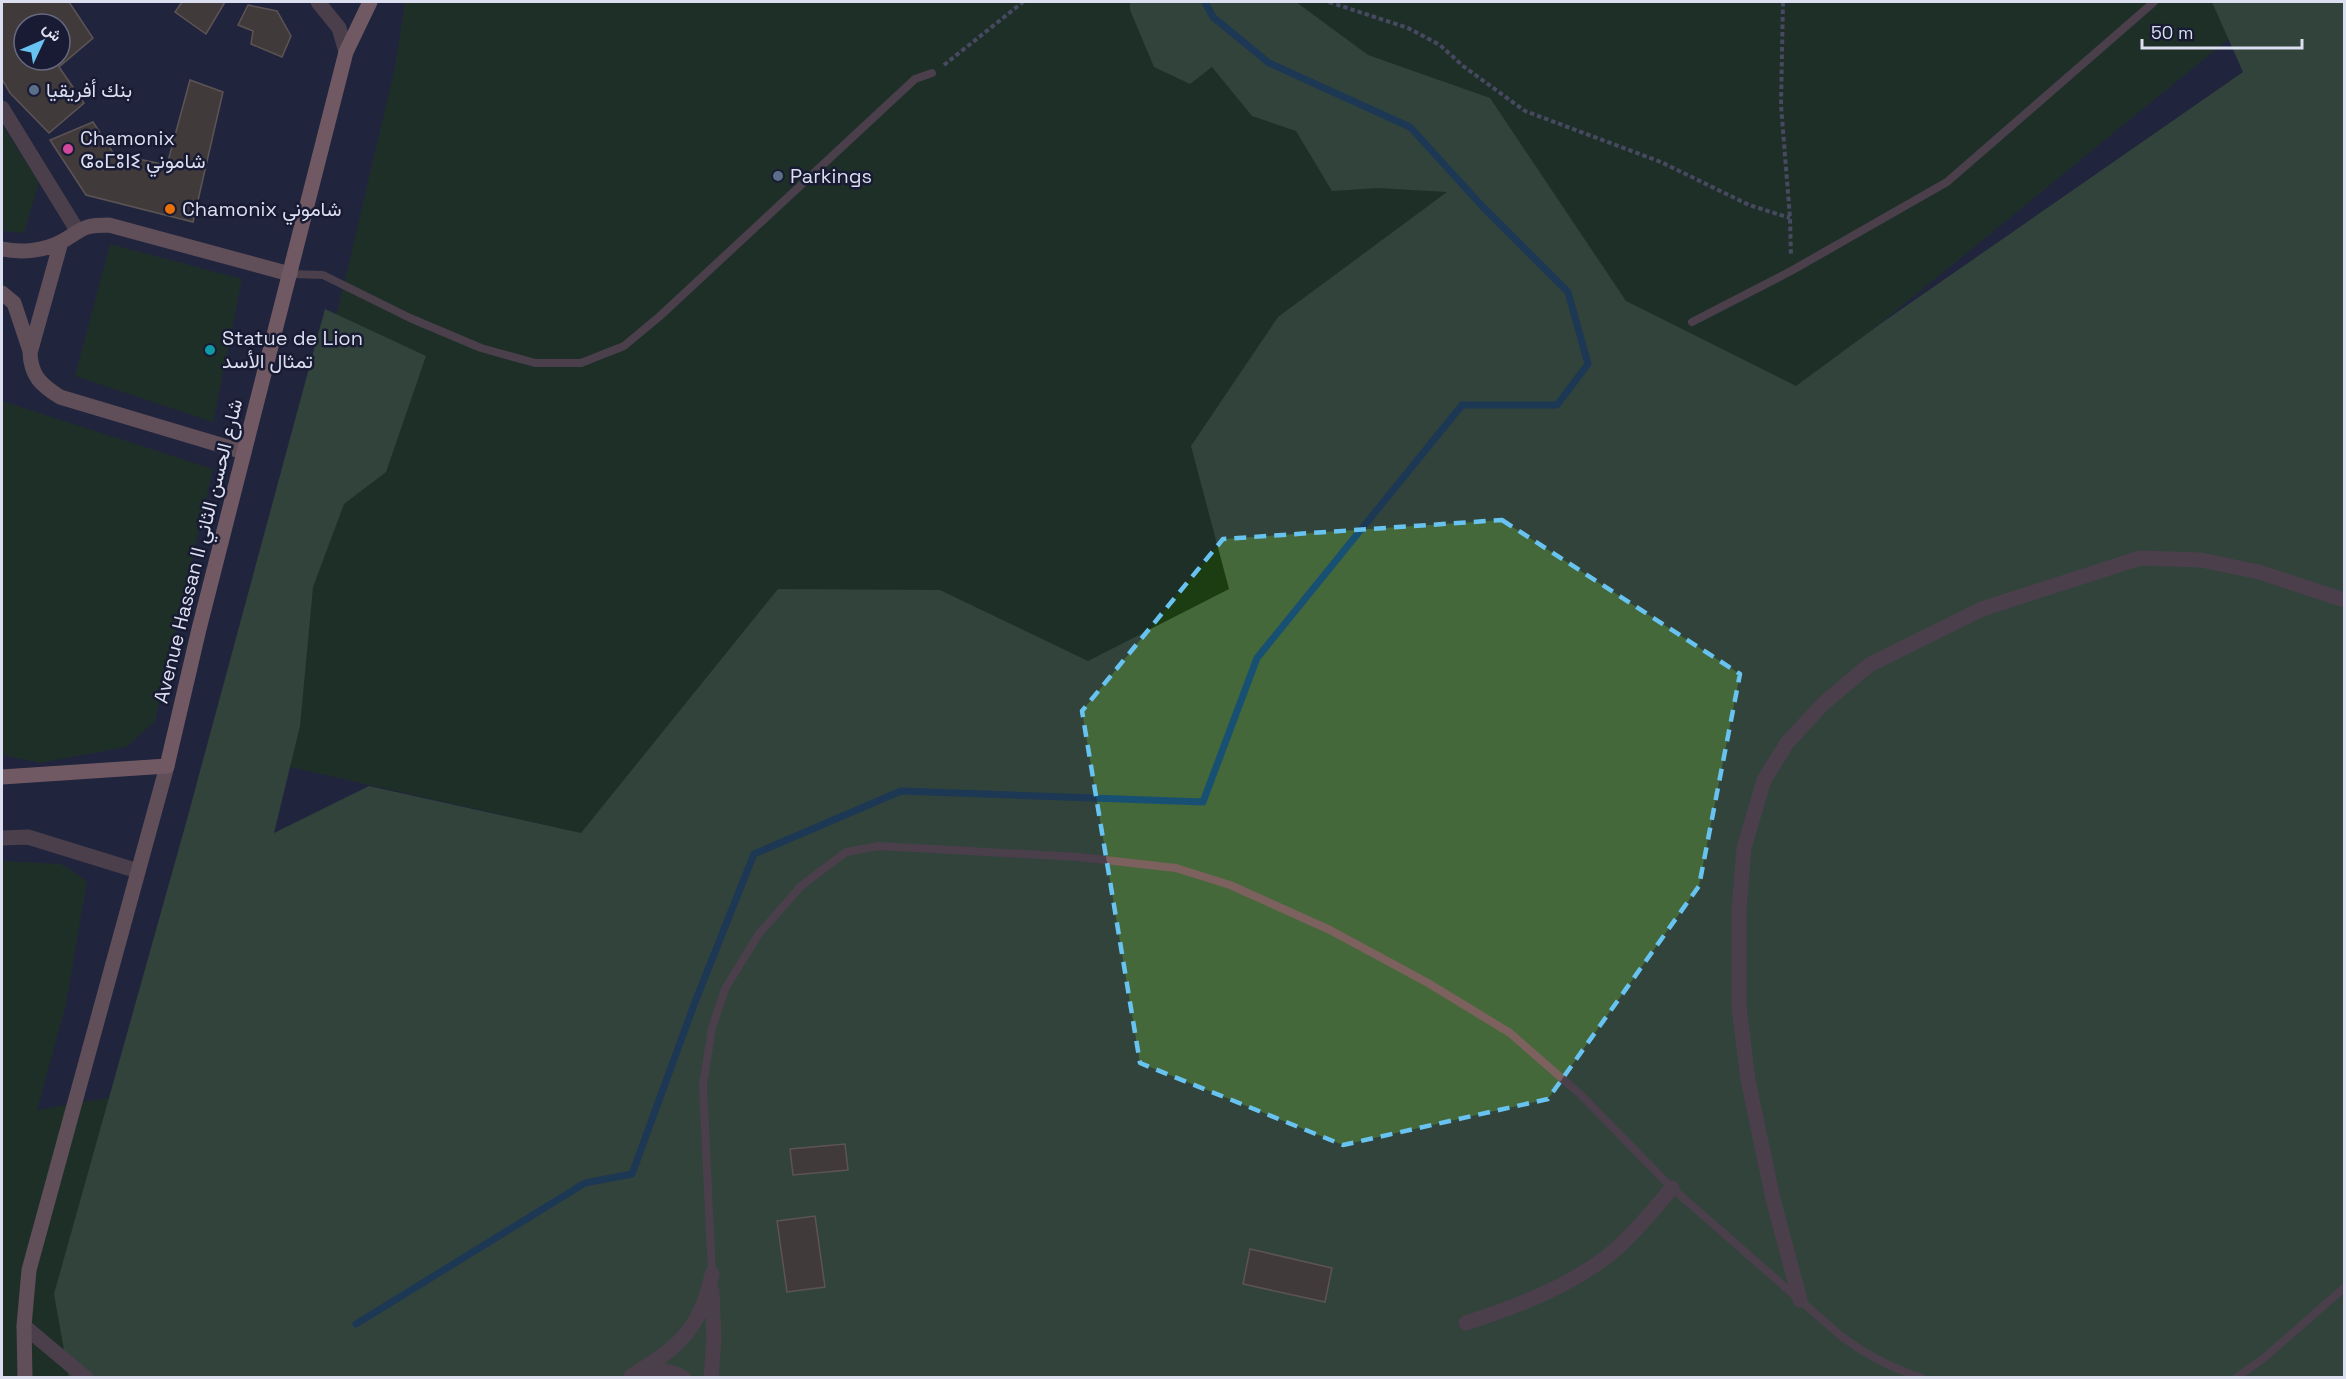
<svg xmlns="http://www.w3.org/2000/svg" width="2346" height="1379" font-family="'Space Grotesk',Vazirmatn,'Noto Sans Tifinagh',sans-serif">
<rect width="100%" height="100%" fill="#21243d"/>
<!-- green -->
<path fill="#1c3c11" d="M 405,2 L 2274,2 L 1658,505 L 2344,1377 L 2,1377 L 2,861 L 61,864 L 87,881 L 66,1004 L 37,1110 L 1352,886 L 581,833 L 286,766 L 233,757 L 395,67 Z
M 2,125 L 39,182 L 24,233 L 2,231 Z
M 110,244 L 242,279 L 213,422 L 75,376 Z
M 2,401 L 213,469 L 155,721 L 126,747 L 40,763 L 2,755 Z"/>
<!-- forest -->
<path fill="#45683a" d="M 1130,2 L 1296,2 L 1368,55 L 1490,98 L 1626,301 L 1796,386 L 1883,322 L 2243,72 L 2212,2 L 2344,2 L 2344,1377 L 69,1378 L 54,1294 L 186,823 L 325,309 L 426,356 L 386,472 L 344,504 L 313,587 L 300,726 L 274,833 L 369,786 L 581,833 L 778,589 L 940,590 L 1088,661 L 1229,589 L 1191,446 L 1278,317 L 1447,192 L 1378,188 L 1332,191 L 1296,131 L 1252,116 L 1212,67 L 1190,84 L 1154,67 L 1130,10 Z"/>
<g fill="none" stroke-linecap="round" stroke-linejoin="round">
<!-- stream -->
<path stroke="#185073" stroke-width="7" d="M 356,1324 L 585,1183 L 632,1174 L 695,1002 L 754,854 L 901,791 L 1203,802 L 1257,658 L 1462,405 L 1557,405 L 1588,364 L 1568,292 L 1483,207 L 1410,127 L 1269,63 L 1213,17 L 1205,2"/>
</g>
<!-- building -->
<path fill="#69543b" stroke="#a48c73" stroke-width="1.5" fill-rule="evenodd" d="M 2,2 L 69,2 L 93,38 L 59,67 L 84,103 L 49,133 L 10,93 L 2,79 ZM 24,24 L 60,24 L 60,60 L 24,60 Z
M 182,2 L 225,2 L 206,34 L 175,12 Z
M 248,5 L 277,11 L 291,36 L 282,57 L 251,44 L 253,31 L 238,25 Z
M 190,80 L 223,92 L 193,222 L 86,195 L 50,140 L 93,122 L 114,154 L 167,165 Z
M 845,1144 L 848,1170 L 793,1175 L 790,1149 Z
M 815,1216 L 825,1287 L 787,1292 L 777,1221 Z
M 1250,1249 L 1332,1268 L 1325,1302 L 1243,1284 Z"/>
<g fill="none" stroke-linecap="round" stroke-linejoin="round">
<!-- path -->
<path stroke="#73768c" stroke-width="4" stroke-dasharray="4.5 3" stroke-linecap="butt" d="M 1329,2 L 1408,28 L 1440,45 L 1463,66 L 1525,111 L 1661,162 L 1749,205 L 1790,218
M 1783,2 L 1781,105 L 1790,218 L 1791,256
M 944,65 L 1023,2"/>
<!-- lane -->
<path stroke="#7d615e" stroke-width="8" d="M 290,274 L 323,275 L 410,318 L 481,348 L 535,363 L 581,363 L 624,346 L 660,316 L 915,79 L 932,73
M 1692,322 L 1791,271 L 1947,182 L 2154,2
M 712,1274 L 703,1085 L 712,1028 L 725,989 L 758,935 L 801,886 L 846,852 L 879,846 L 1078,857 L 1176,868 L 1230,885 L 1330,930 L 1428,983 L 1510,1033 L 1581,1095 L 1672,1188 L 1841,1336 C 1866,1355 1891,1368 1922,1378
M 2236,1378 L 2264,1358 L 2344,1288"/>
<!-- street -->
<path stroke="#7d615e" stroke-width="15" d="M 318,2 L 339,28 L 346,52
M 2,108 L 77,230
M 2,838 L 28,837 L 138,871
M 1800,1300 L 1773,1199 L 1748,1080 L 1739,1007 L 1739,910 L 1744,848 L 1764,780 L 1787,743 L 1823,704 L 1869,665 L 1982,609 L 2140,558 L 2201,560 L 2259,572 L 2344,600
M 1466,1323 C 1518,1306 1572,1286 1615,1250 C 1636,1232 1654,1209 1672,1188
M 24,1326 L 86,1378
M 641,1373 C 656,1369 670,1370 684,1378
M 631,1376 C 677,1349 701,1329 712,1274
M 711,1378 L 714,1339 L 712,1291"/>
<!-- secondary -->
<path stroke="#ad817d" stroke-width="15" d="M 61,242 L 30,353 C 31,376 41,385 60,397 L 244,452
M 2,249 C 21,253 44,251 61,242 C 83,230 80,225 109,225 L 290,274
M 2,293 L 14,303 L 30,351
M 25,1378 L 24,1326 L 29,1270 L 167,766"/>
<!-- primary -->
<path stroke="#d39a95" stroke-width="15" d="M 2,777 L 167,766 L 199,629 L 346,52 L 370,2"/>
</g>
<!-- marked area -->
<path d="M0 0H2346V1379H0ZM 1502,520 L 1740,674 L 1699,886 L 1548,1099 L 1343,1145 L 1140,1063 L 1082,711 L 1223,539 Z" fill="#21243d" fill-opacity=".55" fill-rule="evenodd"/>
<path fill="none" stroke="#69c3f1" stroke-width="4.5" stroke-dasharray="12 8" stroke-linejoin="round" d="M 1502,520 L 1740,674 L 1699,886 L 1548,1099 L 1343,1145 L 1140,1063 L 1082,711 L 1223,539 Z"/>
<!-- markers -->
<g fill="#5c6f8a" stroke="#181b33" stroke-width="2">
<circle cx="34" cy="90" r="6"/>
<circle cx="778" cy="176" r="6"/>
</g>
<circle fill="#d1479c" stroke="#181b33" stroke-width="2" cx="68" cy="149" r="6"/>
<circle fill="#e8710a" stroke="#181b33" stroke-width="2" cx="170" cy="209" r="6"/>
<circle fill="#0f9aa8" stroke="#181b33" stroke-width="2" cx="210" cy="350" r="6"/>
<g text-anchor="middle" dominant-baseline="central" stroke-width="5" stroke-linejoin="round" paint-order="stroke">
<!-- poi labels -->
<g font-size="20" fill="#dcdff0" stroke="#181b33" text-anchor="start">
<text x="46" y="90">بنك أفريقيا</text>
<text x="80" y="138">Chamonix<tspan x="80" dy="23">ⵛⴰⵎⵓⵏⵉ شاموني</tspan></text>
<text x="790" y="176">Parkings</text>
<text x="182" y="209">Chamonix شاموني</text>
<text x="222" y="338">Statue de Lion<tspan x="222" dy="23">تمثال الأسد</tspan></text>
</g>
<!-- street labels -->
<g font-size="20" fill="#dcdff0" stroke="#181b33">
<text transform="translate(198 551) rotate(-76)">Avenue Hassan II شارع الحسن الثاني</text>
</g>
</g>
<!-- border -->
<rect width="2346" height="1379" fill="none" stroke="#dcdff0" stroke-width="6"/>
<!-- north arrow -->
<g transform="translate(42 42) rotate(46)"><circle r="28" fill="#181b33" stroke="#66697f" stroke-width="1.5"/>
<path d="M0-4.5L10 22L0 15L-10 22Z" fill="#69c3f1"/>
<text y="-9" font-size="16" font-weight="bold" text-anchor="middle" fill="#dcdff0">ش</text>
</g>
<!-- scale -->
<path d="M2142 39v9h160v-9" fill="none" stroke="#dcdff0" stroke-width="3"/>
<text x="2151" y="39" font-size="18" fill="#dcdff0" stroke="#181b33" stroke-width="4.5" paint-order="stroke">50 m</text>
</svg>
